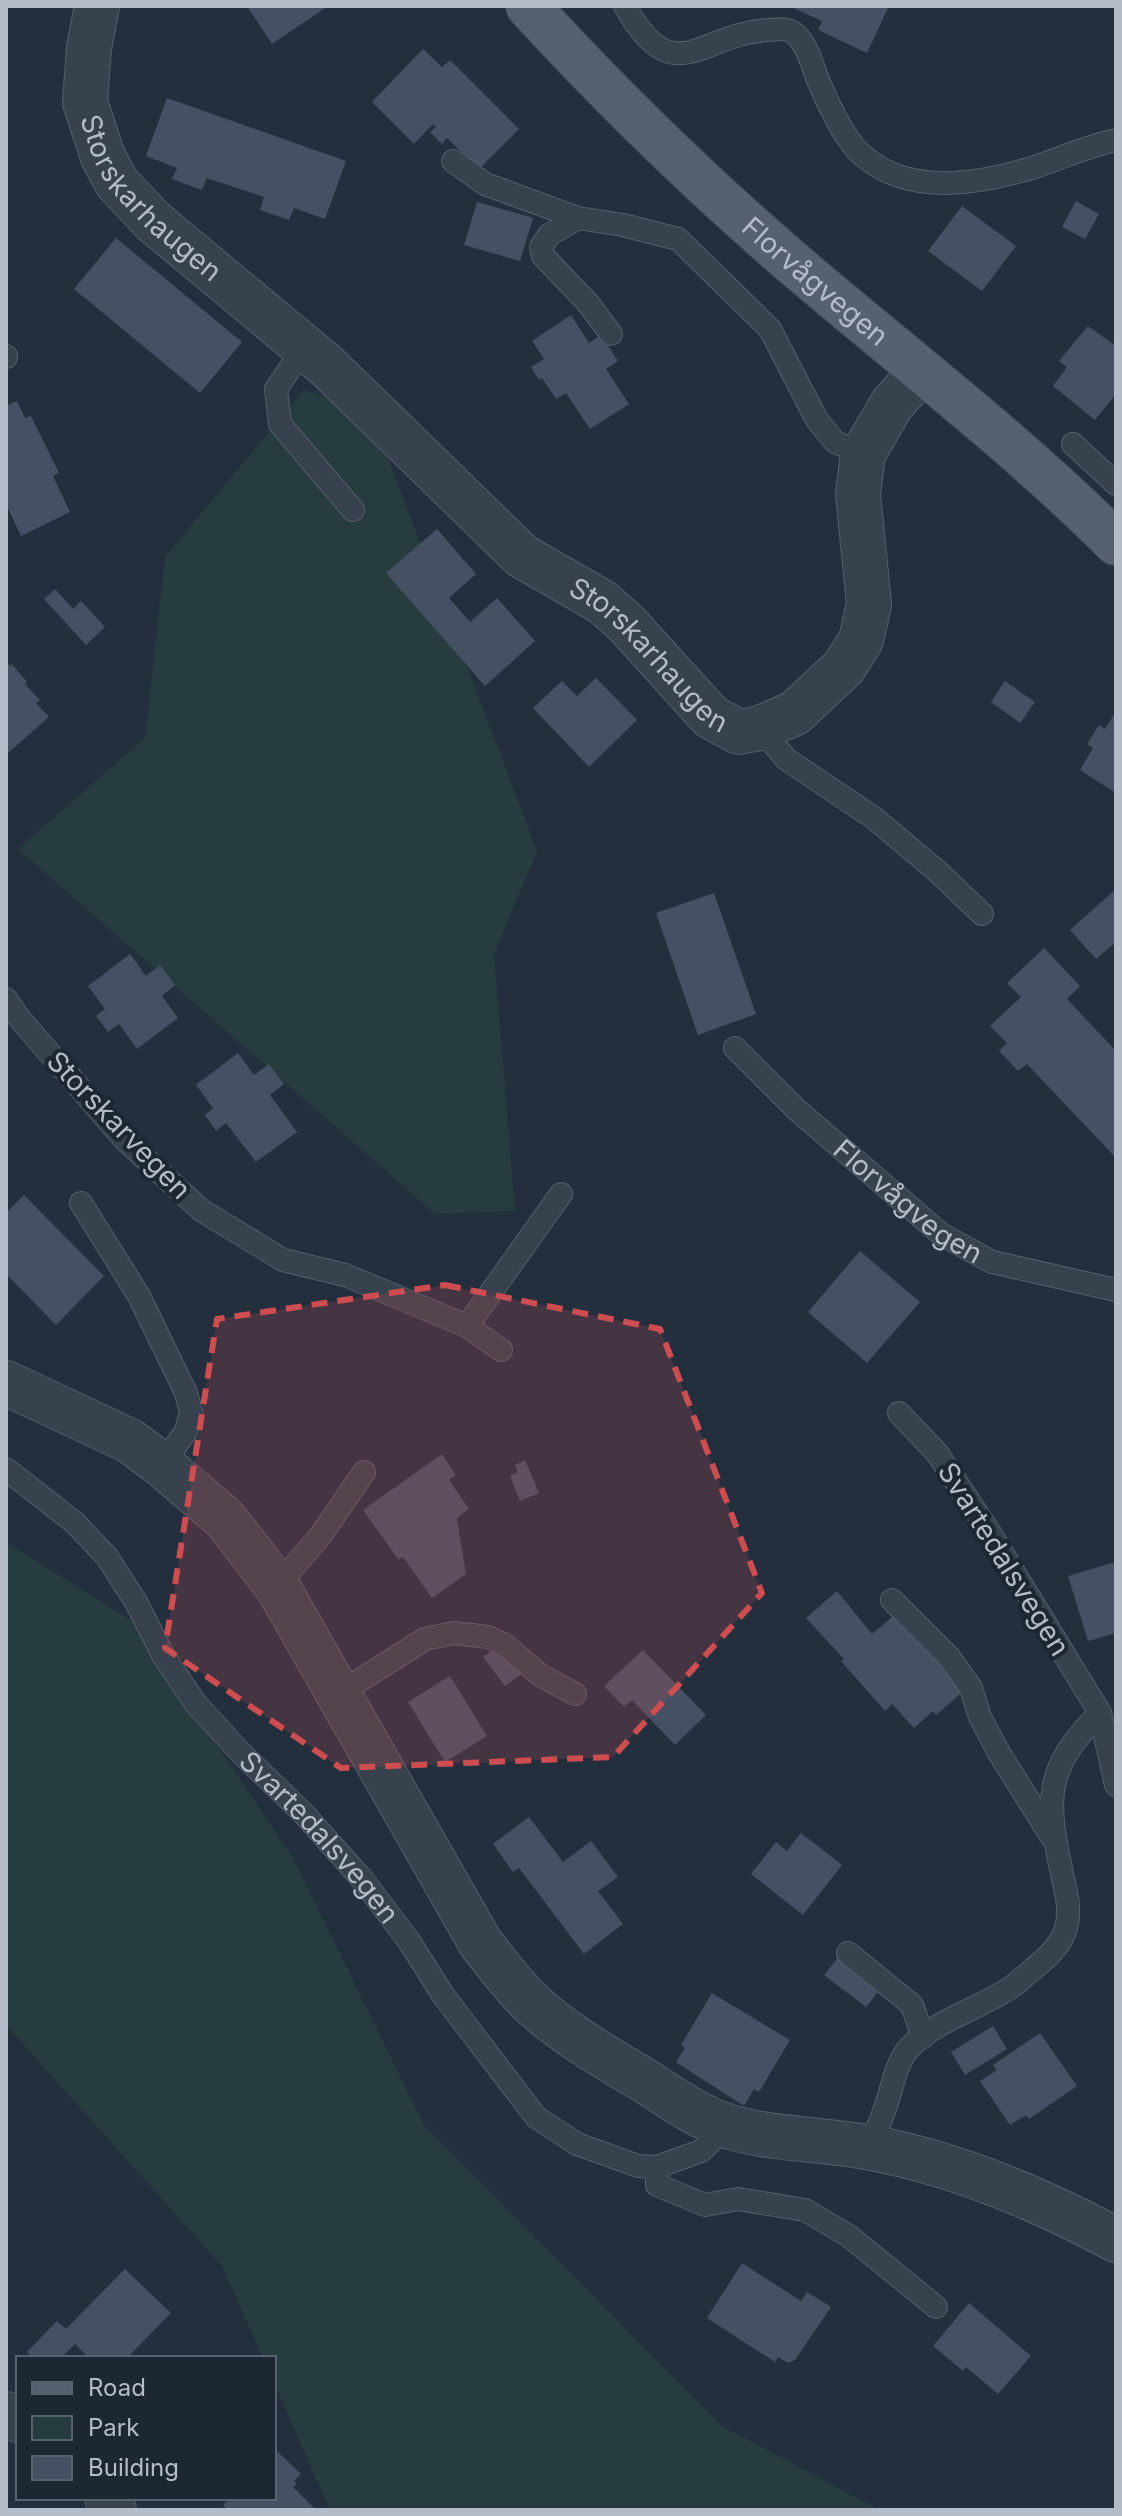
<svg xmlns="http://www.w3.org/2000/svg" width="1122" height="2516" font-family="Inter,sans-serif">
<rect width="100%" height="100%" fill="#242f3e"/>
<!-- green -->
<path fill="#263c3f" d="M 304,390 L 370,411 L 537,851 L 494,954 L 515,1211 L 435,1214 L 18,849 L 145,738 L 165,557 Z
M 6,1542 L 134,1622 L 293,1858 L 424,2125 L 722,2426 L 880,2510 L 330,2510 L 274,2383 L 274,2358 L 263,2358 L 222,2266 L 6,2025 Z"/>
<!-- building -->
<path fill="#455162" d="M 247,6 L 328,6 L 272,44 Z
M 789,6 L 884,6 L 888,8 L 867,53 L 818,30 L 822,21 Z
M 423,49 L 442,67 L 450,60 L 519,129 L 479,169 L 447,138 L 442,144 L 430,132 L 436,127 L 433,124 L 414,144 L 372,102 Z
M 167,98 L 346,161 L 325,219 L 294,208 L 289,220 L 260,210 L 264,197 L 207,178 L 202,190 L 172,179 L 177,168 L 146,156 Z
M 1076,201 L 1099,214 L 1085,239 L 1062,227 Z
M 477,202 L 533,218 L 520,261 L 464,245 Z
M 962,206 L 1016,246 L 982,291 L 928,251 Z
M 116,238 L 242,342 L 200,393 L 74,289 Z
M 571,315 L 589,343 L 601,335 L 618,361 L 606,369 L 629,404 L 590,429 L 566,393 L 556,399 L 542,378 L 539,380 L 531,367 L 544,359 L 532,341 Z
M 1088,326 L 1116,346 L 1116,394 L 1095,420 L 1053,386 L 1067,367 L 1059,361 Z
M 17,401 L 25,418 L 31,416 L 59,473 L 53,476 L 70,512 L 21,536 L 6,504 L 6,406 Z
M 437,529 L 476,574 L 449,598 L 470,622 L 497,598 L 535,641 L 485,686 L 386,573 Z
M 55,589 L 73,609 L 81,601 L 105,627 L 86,645 L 44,599 Z
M 6,661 L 10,666 L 12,664 L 27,682 L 25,684 L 40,700 L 36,703 L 49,717 L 7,754 Z
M 596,678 L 637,720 L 589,767 L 533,708 L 562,681 L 577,696 Z
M 1005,681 L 1035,702 L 1020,723 L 991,702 Z
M 1114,715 L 1116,717 L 1116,793 L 1080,770 L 1093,748 L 1087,744 L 1099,725 L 1105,729 Z
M 1116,889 L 1116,942 L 1096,959 L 1070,930 Z
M 714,893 L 756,1014 L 698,1035 L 656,913 Z
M 1044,948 L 1080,986 L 1067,999 L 1116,1051 L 1116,1158 L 1027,1064 L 1018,1071 L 999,1051 L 1007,1043 L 990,1026 L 1021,997 L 1007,983 Z
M 130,954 L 146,976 L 160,965 L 175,985 L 162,996 L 178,1018 L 137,1049 L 119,1024 L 108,1032 L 96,1016 L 105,1009 L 88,986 Z
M 238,1053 L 254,1075 L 269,1064 L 284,1084 L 270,1095 L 297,1132 L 256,1162 L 226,1123 L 216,1131 L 205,1115 L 213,1108 L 196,1085 Z
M 24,1195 L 104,1276 L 56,1325 L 6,1274 L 6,1213 Z
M 860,1251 L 920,1302 L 867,1363 L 808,1312 Z
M 442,1454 L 456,1475 L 449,1480 L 469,1509 L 457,1518 L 466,1574 L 432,1598 L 403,1557 L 398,1559 L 363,1510 Z
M 525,1460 L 539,1493 L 520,1501 L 510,1476 L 518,1472 L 515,1465 Z
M 1116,1562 L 1116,1633 L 1088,1641 L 1068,1576 Z
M 837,1591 L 872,1634 L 898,1612 L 966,1689 L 936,1715 L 933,1711 L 914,1728 L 892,1704 L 885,1711 L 841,1661 L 844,1659 L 806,1618 Z
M 501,1644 L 523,1673 L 505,1686 L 483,1657 Z
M 643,1650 L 706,1715 L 675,1745 L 632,1700 L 624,1707 L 604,1686 Z
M 450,1676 L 487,1736 L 445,1762 L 408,1702 Z
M 529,1817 L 563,1862 L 591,1841 L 618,1877 L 598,1891 L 623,1924 L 584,1954 L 519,1868 L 513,1872 L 493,1844 Z
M 801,1833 L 842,1865 L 803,1915 L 751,1874 L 776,1842 L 787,1851 Z
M 839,1956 L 881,1988 L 866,2007 L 824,1975 Z
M 712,1993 L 790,2040 L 759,2092 L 754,2089 L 744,2106 L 676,2062 L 685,2048 L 681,2045 Z
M 993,2026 L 1007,2049 L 965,2075 L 951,2052 Z
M 1040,2033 L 1077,2086 L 1029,2119 L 1026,2115 L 1010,2125 L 980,2081 L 997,2070 L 993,2065 Z
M 742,2263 L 801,2301 L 807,2292 L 831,2307 L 795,2360 L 788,2363 L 778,2357 L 775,2362 L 707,2318 Z
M 125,2269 L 171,2313 L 127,2358 L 89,2358 L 75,2344 L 61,2358 L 33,2358 L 27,2352 L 57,2321 L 66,2329 Z
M 969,2303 L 1031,2356 L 998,2394 L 966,2367 L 963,2371 L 933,2346 Z
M 274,2448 L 301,2474 L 294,2481 L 297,2483 L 293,2487 L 316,2510 L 228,2510 L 223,2505 L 230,2498 L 274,2498 Z"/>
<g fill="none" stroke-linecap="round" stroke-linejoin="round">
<!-- lane casing -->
<g stroke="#565f6c" stroke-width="24">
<g id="lane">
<path d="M 625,6 C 674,94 700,33 769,30 C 774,30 782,28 787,30 C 805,34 812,65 818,80 C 826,100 845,140 861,154 C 908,197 979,184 1035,167 C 1062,158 1088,146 1116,140"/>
<path d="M 453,161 L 485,184 L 578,218 L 623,225 L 678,239 L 770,329 L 817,420 L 835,442 L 863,454"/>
<path d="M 578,218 L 549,235 L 541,247 L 543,256 L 587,302 L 611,334"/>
<path d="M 304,348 L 276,389 L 280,424 L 353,510"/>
<path d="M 6,356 L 6,357"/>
<path d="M 1073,444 L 1116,484"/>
<path d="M 760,728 L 786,759 L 874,818 L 937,871 L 982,914"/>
<path d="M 6,999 L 19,1018 L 125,1140 L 201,1210 L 283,1260 L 345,1275 L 467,1326 L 501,1350"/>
<path id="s1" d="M 735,1048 L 797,1110 L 941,1234 L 992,1262 L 1116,1290"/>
<path d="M 81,1203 L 139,1296 L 186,1393 L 191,1412 L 186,1431 L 162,1465"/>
<path d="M 467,1326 L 561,1194"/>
<path id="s2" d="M 6,1469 L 75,1523 L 107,1557 L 136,1602 L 163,1655 L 196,1704 L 241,1753 L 304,1814 L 362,1879 L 409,1941 L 443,1995 L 536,2117 L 577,2144 L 638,2166 L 657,2167"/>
<path d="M 277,1586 L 321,1535 L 364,1472"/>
<path d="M 892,1600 L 949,1657 L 971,1688 L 980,1717 L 999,1753 L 1051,1836"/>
<path d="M 338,1694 L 425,1639 L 454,1633 L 488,1637 L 505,1645 L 540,1675 L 575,1694"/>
<path d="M 1100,1713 L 1116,1785"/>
<path d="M 848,1953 L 912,2005 L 923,2037"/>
<path d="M 727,2126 L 701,2151 L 657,2167 L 657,2185 L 705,2205 L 738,2199 L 805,2210 L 849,2236 L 936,2307"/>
<path d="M 867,2147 C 873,2137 879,2126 883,2114 C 892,2093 894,2064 910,2047 C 937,2020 978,2009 1010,1988 C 1018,1983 1026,1975 1033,1969 C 1044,1960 1055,1951 1062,1938 C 1072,1918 1068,1899 1063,1879 C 1047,1802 1041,1771 1100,1713 L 990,1533 L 937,1453 L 899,1413"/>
</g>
</g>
<!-- street casing -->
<g stroke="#565f6c" stroke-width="46">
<g id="street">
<path id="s3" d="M 97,6 L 89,48 L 85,102 L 103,157 L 117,183 L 154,222 L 327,366 L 522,556 L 602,602 L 626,623 L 711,717 L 739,732 L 760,728 L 795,713 L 844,667 L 861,640 L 869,604 L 858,494 L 863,454 L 892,404 L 922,371"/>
<path d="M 6,1383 L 130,1441 L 162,1465 L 225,1519 L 277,1586 L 480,1942 C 496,1963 511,1983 530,2002 C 565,2035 609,2059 650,2084 C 674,2100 702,2119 730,2127 C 775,2140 822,2139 867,2147 C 955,2163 1038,2198 1116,2240"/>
<path d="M 6,2414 L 18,2420"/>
<path d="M 107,2498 L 114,2510"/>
</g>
</g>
<!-- primary casing -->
<g stroke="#414a57" stroke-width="46">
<g id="primary">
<path id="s4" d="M 528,6 C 615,101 709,192 808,276 C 912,364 1020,447 1116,543"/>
</g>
</g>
<!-- lane -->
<use href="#lane" stroke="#38414e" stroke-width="22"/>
<!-- street -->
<use href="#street" stroke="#38414e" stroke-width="44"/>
<!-- primary -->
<use href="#primary" stroke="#56606e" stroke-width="44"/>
</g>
<!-- marked area -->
<path fill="#ce4d50" fill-opacity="0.2" stroke="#ce4d50" stroke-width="6" stroke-dasharray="16 10" stroke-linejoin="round" d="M 445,1285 L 660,1329 L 762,1593 L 613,1757 L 341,1768 L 165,1648 L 217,1319 Z"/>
<g text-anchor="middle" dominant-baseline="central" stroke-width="8" stroke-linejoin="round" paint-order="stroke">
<!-- street labels -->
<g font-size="28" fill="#b4bcc9" stroke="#1d2633">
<text stroke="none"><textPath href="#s3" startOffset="216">Storskarhaugen</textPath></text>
<text stroke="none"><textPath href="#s4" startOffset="398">Florvågvegen</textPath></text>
<text stroke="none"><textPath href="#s3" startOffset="898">Storskarhaugen</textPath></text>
<text transform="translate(119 1125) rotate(46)">Storskarvegen</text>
<text stroke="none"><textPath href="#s1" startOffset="232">Florvågvegen</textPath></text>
<text transform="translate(1004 1559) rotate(58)">Svartedalsvegen</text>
<text stroke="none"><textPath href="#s2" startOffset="488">Svartedalsvegen</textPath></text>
</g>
</g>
<!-- border -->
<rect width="1122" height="2516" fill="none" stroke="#b4bcc9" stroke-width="16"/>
<!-- legend -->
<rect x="16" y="2356" width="260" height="144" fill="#1d2633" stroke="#59626f" stroke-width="2"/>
<rect x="32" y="2382" width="40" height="12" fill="#56606e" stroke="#59626f" stroke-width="2"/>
<text x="88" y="2396" font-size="24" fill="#b4bcc9">Road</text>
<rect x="32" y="2416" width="40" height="24" fill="#263c3f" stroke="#59626f" stroke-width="2"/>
<text x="88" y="2436" font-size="24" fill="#b4bcc9">Park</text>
<rect x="32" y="2456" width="40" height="24" fill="#455162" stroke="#59626f" stroke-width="2"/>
<text x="88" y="2476" font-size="24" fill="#b4bcc9">Building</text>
</svg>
